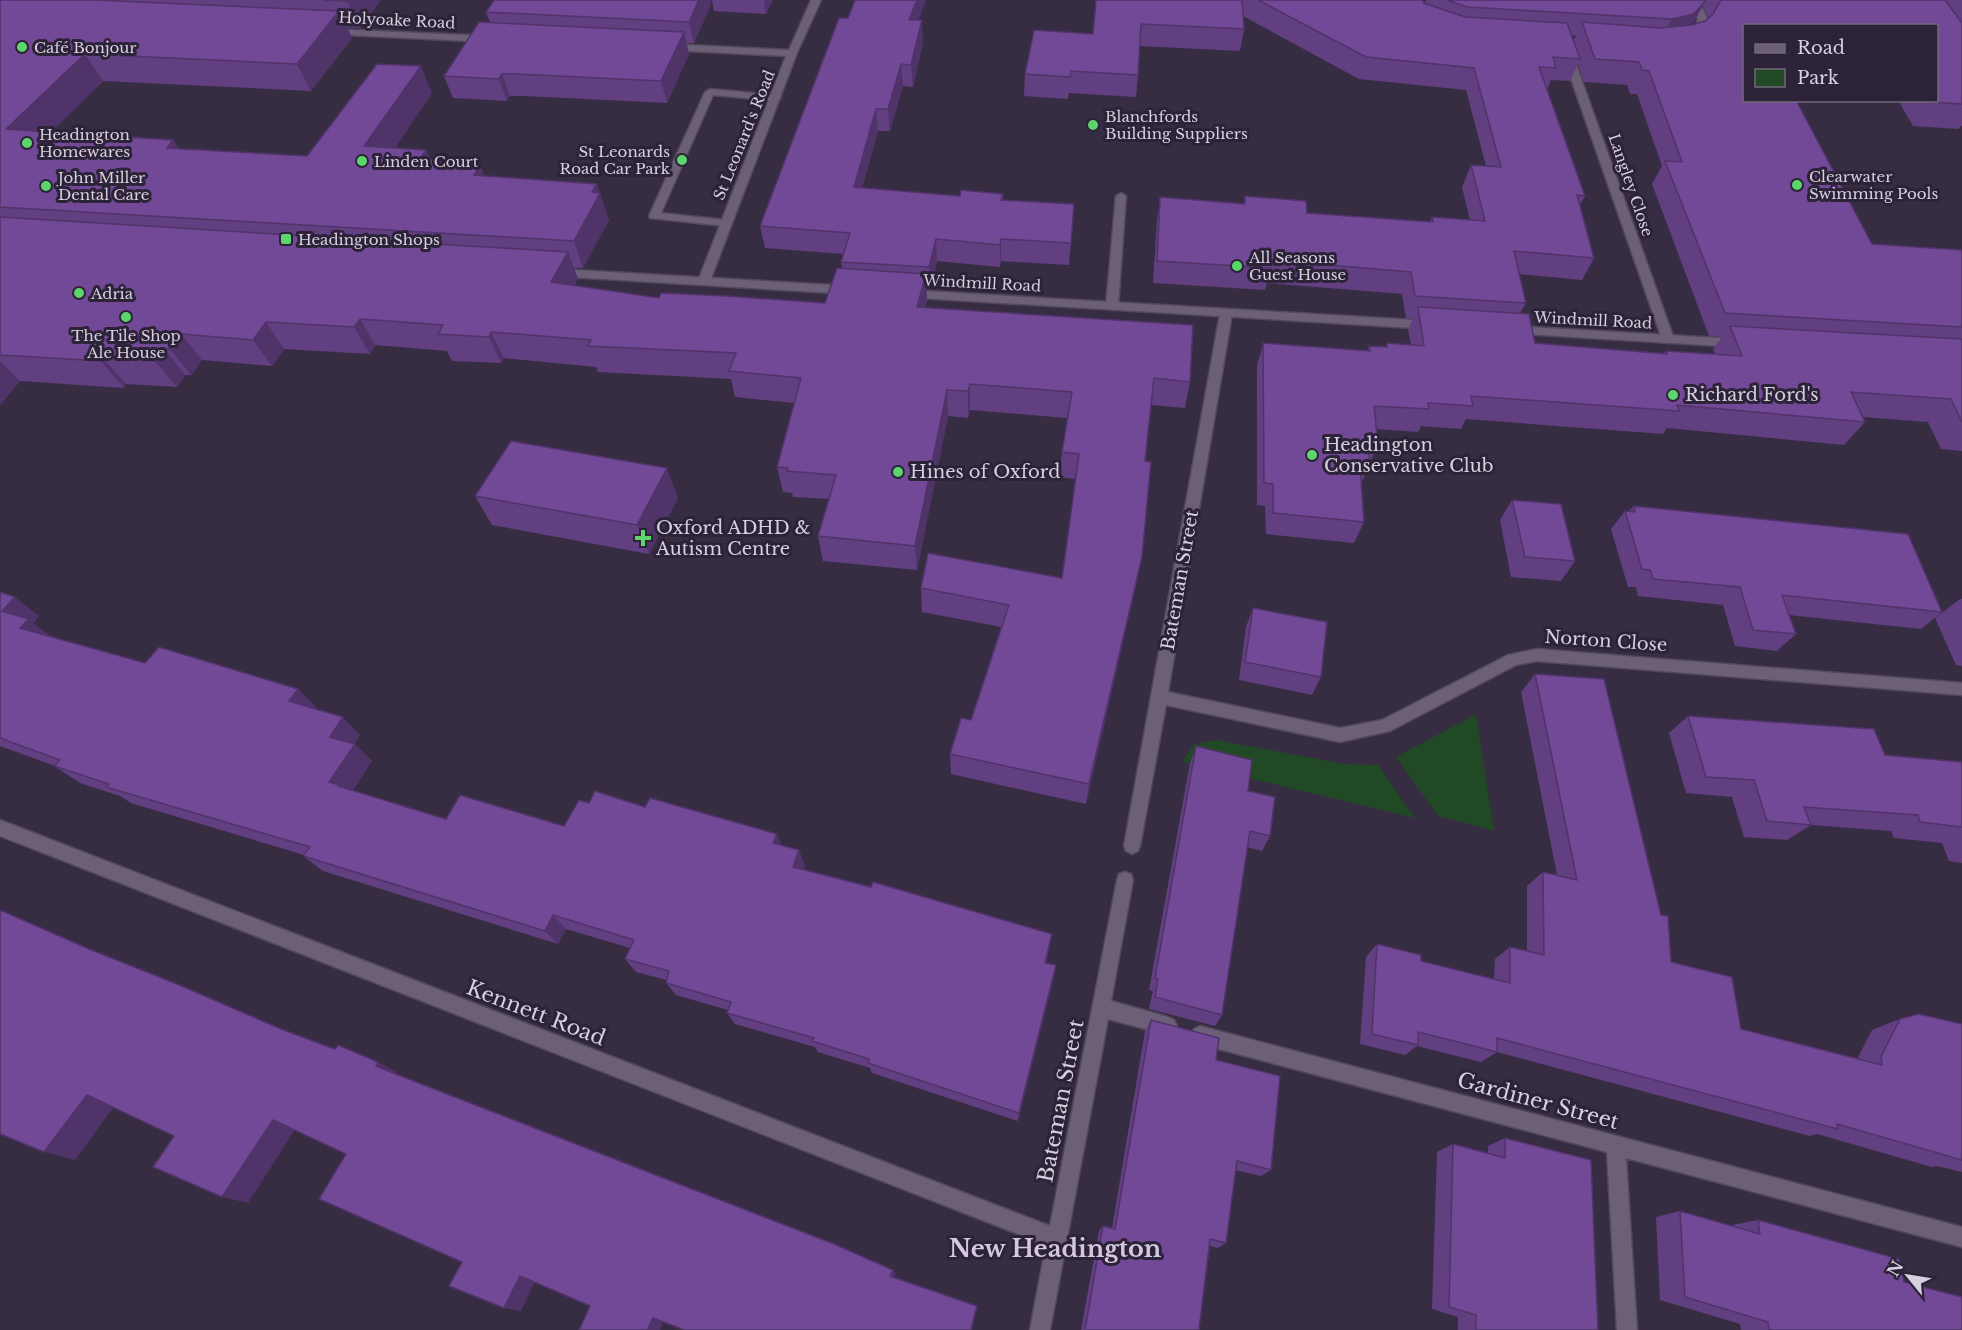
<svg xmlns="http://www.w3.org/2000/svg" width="1962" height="1330" font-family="'Libre Baskerville',serif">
<rect width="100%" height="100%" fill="#372d42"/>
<!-- green -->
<path fill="#214925" d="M 1476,714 L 1494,831 L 1438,816 L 1396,757 Z
M 1217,740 L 1344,764 L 1378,765 L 1415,818 L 1182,762 L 1194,744 Z"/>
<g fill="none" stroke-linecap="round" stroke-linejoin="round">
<!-- service casing -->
<g stroke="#52495b" stroke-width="3">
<path id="service" d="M 710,89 L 776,95 L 781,98 L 776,101 L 713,95 L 661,213 L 725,220 L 731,223 L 725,226 L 650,218 L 649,216 L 705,92 Z
M 1121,193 L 1126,196 L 1118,306 L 1112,310 L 1106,306 L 1116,196 Z"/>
</g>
<!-- minor casing -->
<g stroke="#52495b" stroke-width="3">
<path id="minor" d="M 811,0 L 821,0 L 797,53 L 710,281 L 708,284 L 700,284 L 698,281 L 786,56 L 668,50 L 663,47 L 668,44 L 789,50 Z
M 1688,0 L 1698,0 L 1708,20 L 1700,37 L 1693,41 L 1688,38 L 1698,20 Z
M 330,29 L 488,36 L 493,39 L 488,42 L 327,34 L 327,30 Z
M 1567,50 L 1572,53 L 1674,339 L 1672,342 L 1668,343 L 1662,339 L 1562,53 Z
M 1226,310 L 1232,314 L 1168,692 L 1340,728 L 1382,720 L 1508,655 L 1537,649 L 1962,683 L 1962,695 L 1537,661 L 1516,665 L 1390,731 L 1340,742 L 1166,705 L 1140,846 L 1138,851 L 1132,854 L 1126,851 L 1124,846 L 1220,314 Z
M 0,820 L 1050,1226 L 1117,880 L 1119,874 L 1125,872 L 1131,874 L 1133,880 L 1111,1001 L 1168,1017 L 1174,1020 L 1177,1026 L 1174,1032 L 1168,1035 L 1108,1019 L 1050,1330 L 1030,1330 L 1046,1245 L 0,836 Z
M 1200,1026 L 1962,1227 L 1962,1247 L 1626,1158 L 1637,1330 L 1617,1330 L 1607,1152 L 1200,1044 L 1194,1041 L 1191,1035 L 1194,1029 Z"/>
</g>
<!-- secondary casing -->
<g stroke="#52495b" stroke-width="3">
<path id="secondary" d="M 557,269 L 850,286 L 856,290 L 850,294 L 553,276 L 553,270 Z
M 907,290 L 1431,321 L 1437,325 L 1431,329 L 903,297 L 901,294 Z
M 1512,326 L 1737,339 L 1743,343 L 1737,347 L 1508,333 L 1506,330 Z"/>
</g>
<!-- service -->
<use href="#service" fill="#6b6078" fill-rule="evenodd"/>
<!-- minor -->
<use href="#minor" fill="#6b6078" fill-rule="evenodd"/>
<!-- secondary -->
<use href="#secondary" fill="#6b6078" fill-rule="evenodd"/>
</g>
<!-- wall -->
<path fill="#613f81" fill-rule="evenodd" d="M 0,0 L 381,0 L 360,28 L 347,27 L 352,38 L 311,91 L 103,81 L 51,132 L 173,140 L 179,149 L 307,156 L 432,93 L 395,148 L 426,150 L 430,159 L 439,160 L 441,163 L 480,166 L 484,176 L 599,193 L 609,220 L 583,268 L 574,268 L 578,279 L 574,285 L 659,298 L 825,303 L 842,268 L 841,262 L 843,254 L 765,248 L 760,226 L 855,0 L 926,0 L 918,20 L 923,42 L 913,87 L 903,86 L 890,131 L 878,131 L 862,188 L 960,196 L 1003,194 L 1003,200 L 1074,204 L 1069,265 L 1001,261 L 1000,267 L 937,261 L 930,289 L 927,289 L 927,300 L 925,308 L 1190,382 L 1185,408 L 1151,405 L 1145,461 L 1137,581 L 1086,804 L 951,774 L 950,754 L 971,720 L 1001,627 L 922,612 L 921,588 L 1062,578 L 1076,479 L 1059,477 L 1062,452 L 1067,418 L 970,410 L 968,418 L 948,416 L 917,570 L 823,561 L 818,536 L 829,499 L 793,497 L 792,493 L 783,492 L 777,467 L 794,403 L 735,397 L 731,379 L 598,372 L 596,367 L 504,358 L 501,363 L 452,361 L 447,351 L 375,345 L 370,354 L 284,349 L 272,366 L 202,360 L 191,375 L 185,375 L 177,387 L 126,384 L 124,388 L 20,381 L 0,405 Z
M 494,0 L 711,0 L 711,4 L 694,43 L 686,43 L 689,54 L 667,103 L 525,96 L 510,96 L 507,101 L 453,98 L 444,76 L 490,23 L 486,12 Z
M 712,0 L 773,0 L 766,14 L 714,11 Z
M 1096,0 L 1422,0 L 1425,3 L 1426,0 L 1962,0 L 1962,126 L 1961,126 L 1958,129 L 1913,126 L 1898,100 L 1936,100 L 1936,26 L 1744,26 L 1872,244 L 1962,250 L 1962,451 L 1941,449 L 1928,422 L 1863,417 L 1865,422 L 1844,445 L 1667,428 L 1663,434 L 1466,419 L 1461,429 L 1421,426 L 1418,432 L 1376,429 L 1378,444 L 1361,484 L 1364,522 L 1354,543 L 1266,534 L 1265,506 L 1257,505 L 1257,366 L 1263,343 L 1367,351 L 1369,346 L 1385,347 L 1387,343 L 1411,345 L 1408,330 L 1413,318 L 1406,318 L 1402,294 L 1267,283 L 1265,290 L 1153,283 L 1157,220 L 1160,197 L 1244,204 L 1245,196 L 1307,213 L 1430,222 L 1432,217 L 1470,220 L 1462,187 L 1471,165 L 1486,166 L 1466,90 L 1359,79 L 1243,16 L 1244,29 L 1240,51 L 1140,46 L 1138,75 L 1136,97 L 1069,93 L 1068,99 L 1024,96 L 1025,74 L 1093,34 ZM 1703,6 L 1708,18 L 1705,21 L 1691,25 L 1695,20 ZM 1571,35 L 1576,36 L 1573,41 ZM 1578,64 L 1584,82 L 1627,85 L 1630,94 L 1637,94 L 1662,166 L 1652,184 L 1709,336 L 1722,337 L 1713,349 L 1715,354 L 1666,351 L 1664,353 L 1535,343 L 1520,313 L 1526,303 L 1519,274 L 1582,280 L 1594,258 L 1580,205 L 1585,196 L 1547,89 L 1551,80 L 1570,81 Z
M 475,496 L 678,498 L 649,554 L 492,525 Z
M 1512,500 L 1575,561 L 1561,581 L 1511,577 L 1500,520 Z
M 1634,506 L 1942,612 L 1921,629 L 1789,615 L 1796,634 L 1777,651 L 1735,646 L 1723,605 L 1638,596 L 1636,587 L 1628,587 L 1611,529 L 1625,511 L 1629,511 Z
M 0,592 L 39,616 L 33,623 L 51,637 L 145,663 L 316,707 L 315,709 L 360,735 L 354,744 L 372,761 L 352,791 L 446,819 L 564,826 L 589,803 L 645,807 L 777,834 L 781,845 L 805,865 L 803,869 L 1052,934 L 1046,963 L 1056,965 L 1018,1121 L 872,1073 L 870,1068 L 818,1052 L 815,1047 L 735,1024 L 727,1013 L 728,1010 L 676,995 L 666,983 L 666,980 L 636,972 L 625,959 L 630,948 L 566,929 L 558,944 L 323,871 L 303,856 L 304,855 L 131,803 L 120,796 L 80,783 L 54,766 L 55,766 L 0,746 Z
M 1960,599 L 1962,599 L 1962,666 L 1956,665 L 1935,618 Z
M 1253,608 L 1321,677 L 1312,695 L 1239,680 L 1246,627 Z
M 1535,674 L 1671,962 L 1741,1029 L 1857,1059 L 1872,1030 L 1900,1019 L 1962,1024 L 1962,1172 L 1937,1166 L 1932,1167 L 1817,1134 L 1810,1136 L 1497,1052 L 1481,1062 L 1417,1046 L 1405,1055 L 1360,1044 L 1366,957 L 1377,944 L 1421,961 L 1494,979 L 1495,959 L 1510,947 L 1527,951 L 1527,886 L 1543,872 L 1557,875 L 1521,692 Z
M 1688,716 L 1885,755 L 1962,762 L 1962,863 L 1949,861 L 1942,843 L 1894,838 L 1891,831 L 1811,825 L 1787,840 L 1744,837 L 1732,797 L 1686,793 L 1669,733 Z
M 1196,746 L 1248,791 L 1270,836 L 1262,851 L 1247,847 L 1222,1015 L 1215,1026 L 1149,1009 L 1153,991 L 1149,990 L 1190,763 Z
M 1151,1020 L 1216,1060 L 1271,1170 L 1261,1176 L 1235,1170 L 1226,1243 L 1218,1248 L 1210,1246 L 1199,1330 L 1081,1330 L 1099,1231 L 1103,1226 L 1112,1228 L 1145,1031 Z
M 1505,1138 L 1598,1330 L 1458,1330 L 1458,1317 L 1432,1309 L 1437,1152 L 1453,1144 L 1488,1154 L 1488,1146 Z
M 1680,1211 L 1732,1226 L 1732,1225 L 1758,1220 L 1904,1282 L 1962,1330 L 1741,1330 L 1740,1324 L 1660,1300 L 1656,1217 Z"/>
<!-- shaded-wall -->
<path fill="#4f3369" d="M 348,0 L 381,0 L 360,28 L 347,1 Z
M 699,0 L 711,0 L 711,4 L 694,43 L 689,22 Z
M 764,0 L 773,0 L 766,14 Z
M 917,0 L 926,0 L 910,41 L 909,20 Z
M 1706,0 L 1695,20 L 1682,36 L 1661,41 L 1672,19 Z
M 339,11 L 352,38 L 311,91 L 297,64 Z
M 922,20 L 923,42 L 913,87 L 911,65 Z
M 684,32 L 689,54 L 667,103 L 661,81 Z
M 85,54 L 103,81 L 27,156 L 6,129 Z
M 901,64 L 903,86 L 890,131 L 888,109 Z
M 421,66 L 432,93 L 378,173 L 364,146 Z
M 502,74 L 510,96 L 507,101 L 499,79 Z
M 876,109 L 878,131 L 856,209 L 854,187 Z
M 173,140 L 191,167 L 167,148 Z
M 426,150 L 439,177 L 421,158 Z
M 480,166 L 491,193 L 474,175 Z
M 597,184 L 609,220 L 583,268 L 574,241 L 592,192 Z
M 936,239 L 937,261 L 930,289 L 929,267 Z
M 1001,239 L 1001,261 L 1000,267 L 1000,245 Z
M 568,252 L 578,279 L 562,309 L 551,282 Z
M 926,274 L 927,300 L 919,334 L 917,307 Z
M 360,319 L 375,345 L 370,354 L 354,327 Z
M 266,322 L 284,349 L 272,366 L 253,340 Z
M 491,332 L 504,358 L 501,363 L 489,337 Z
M 181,334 L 202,360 L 191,375 L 170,349 Z
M 164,348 L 185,375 L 177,387 L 155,361 Z
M 103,358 L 126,384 L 124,388 L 101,361 Z
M 0,361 L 20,381 L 0,405 Z
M 970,384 L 970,410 L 968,418 L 968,391 Z
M 947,390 L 948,416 L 917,570 L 915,546 Z
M 667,468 L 678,498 L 649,554 L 637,525 Z
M 1142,557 L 1137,581 L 1086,804 L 1089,784 Z
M 15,597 L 39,616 L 33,623 L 53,638 L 20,628 L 2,611 Z
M 298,689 L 316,707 L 307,719 L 289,701 Z
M 343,717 L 360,735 L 347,754 L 330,737 Z
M 355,744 L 372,761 L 350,795 L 329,782 Z
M 777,834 L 783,849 L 773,843 Z
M 799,850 L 805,865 L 798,881 L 793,867 Z
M 553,915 L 566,929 L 558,944 L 545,931 Z
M 1056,965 L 1054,978 L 1018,1121 L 1019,1113 Z
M 378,1062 L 397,1072 L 395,1075 L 376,1066 Z
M 87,1095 L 116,1104 L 75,1160 L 44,1152 Z
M 273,1120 L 296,1128 L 248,1203 L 222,1197 Z
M 893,1270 L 896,1274 L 893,1280 L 890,1276 Z
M 520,1276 L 536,1279 L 521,1311 L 504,1308 Z
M 653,1318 L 664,1320 L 660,1330 L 647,1330 Z"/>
<!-- building -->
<path fill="#714996" stroke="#4f3369" stroke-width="1.5" d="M 0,0 L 95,0 L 339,11 L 297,64 L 85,54 L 6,129 L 173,140 L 167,148 L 307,156 L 377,64 L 421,66 L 364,146 L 426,150 L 421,158 L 439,160 L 437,163 L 480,166 L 474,175 L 597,184 L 592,192 L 600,193 L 574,241 L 0,207 Z
M 323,0 L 348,0 L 347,1 Z
M 494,0 L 699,0 L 689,22 L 486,12 Z
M 855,0 L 917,0 L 909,20 L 922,20 L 911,65 L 901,64 L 888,109 L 876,109 L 854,187 L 960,196 L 961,190 L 1003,194 L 1001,200 L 1074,204 L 1071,243 L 1001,239 L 1000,245 L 936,239 L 929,267 L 841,262 L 850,233 L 760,226 L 839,18 L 848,18 Z
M 1096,0 L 1242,0 L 1244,29 L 1141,24 L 1138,75 L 1071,71 L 1070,77 L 1025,74 L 1034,30 L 1093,34 Z
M 1258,0 L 1422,0 L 1424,3 L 1465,17 L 1567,23 L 1580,59 L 1553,57 L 1556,68 L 1539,67 L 1585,196 L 1577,195 L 1594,258 L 1514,251 L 1526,303 L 1415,296 L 1411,272 L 1270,260 L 1271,268 L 1157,261 L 1160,197 L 1245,204 L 1245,196 L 1306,201 L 1307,213 L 1433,222 L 1432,217 L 1485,221 L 1471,165 L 1501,167 L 1474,68 L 1366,57 Z
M 1447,0 L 1706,0 L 1694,14 L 1672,19 L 1467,7 Z
M 1721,0 L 1945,0 L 1962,23 L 1962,104 L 1931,102 L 1930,100 L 1936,100 L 1936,26 L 1744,26 L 1744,100 L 1796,100 L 1872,244 L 1962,250 L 1962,327 L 1725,313 L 1665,161 L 1682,162 L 1649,71 L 1642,70 L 1639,62 L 1595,59 L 1582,22 L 1660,28 L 1692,25 L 1705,21 L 1713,14 Z
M 479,22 L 684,32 L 661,81 L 517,74 L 502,74 L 499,79 L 444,76 Z
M 0,217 L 568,252 L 551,282 L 659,298 L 661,293 L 727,296 L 825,303 L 837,268 L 926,274 L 917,307 L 1193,325 L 1190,382 L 1154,378 L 1145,461 L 1151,462 L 1142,557 L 1089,784 L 950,754 L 961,718 L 971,720 L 1009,605 L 921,588 L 928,553 L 1062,578 L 1079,454 L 1062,452 L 1072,392 L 970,384 L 968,391 L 947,390 L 915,546 L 818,536 L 836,475 L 787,471 L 788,468 L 777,467 L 801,378 L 729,371 L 736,353 L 588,346 L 591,340 L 491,332 L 489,337 L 438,334 L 443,325 L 360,319 L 354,327 L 266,322 L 253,340 L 181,334 L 170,349 L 164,348 L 155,361 L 103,358 L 101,361 L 0,355 Z
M 1418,307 L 1529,314 L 1535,343 L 1667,354 L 1666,351 L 1742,356 L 1730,326 L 1962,339 L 1962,422 L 1951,399 L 1851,392 L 1865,422 L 1677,405 L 1679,411 L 1471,396 L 1473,406 L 1428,403 L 1429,409 L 1374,406 L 1378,444 L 1368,442 L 1370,465 L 1360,464 L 1364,522 L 1273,513 L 1273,484 L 1264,483 L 1263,343 L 1370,351 L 1369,346 L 1387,347 L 1387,343 L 1424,346 Z
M 511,441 L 667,468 L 637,525 L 475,496 Z
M 1512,500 L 1561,504 L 1575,561 L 1525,557 Z
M 1634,506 L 1908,534 L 1942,612 L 1782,595 L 1796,634 L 1753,630 L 1740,587 L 1653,579 L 1650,570 L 1642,569 L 1625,511 L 1635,512 Z
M 0,592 L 15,597 L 2,611 L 29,619 L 20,628 L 145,663 L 159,647 L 298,689 L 289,701 L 343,717 L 330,737 L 355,744 L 329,782 L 339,785 L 338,786 L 446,819 L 460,795 L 564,826 L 579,800 L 589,803 L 595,791 L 645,807 L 650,798 L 777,834 L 773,843 L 799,850 L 793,867 L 871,887 L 873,882 L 1052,934 L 1045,963 L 1056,965 L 1019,1113 L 868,1063 L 869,1059 L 812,1041 L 814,1038 L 727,1013 L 731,1002 L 666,983 L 669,971 L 625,959 L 634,940 L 553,915 L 545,931 L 303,856 L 310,847 L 106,787 L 109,784 L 54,766 L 60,760 L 0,738 Z
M 1253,608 L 1327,622 L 1321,677 L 1245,662 Z
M 1535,674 L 1604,679 L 1661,915 L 1668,916 L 1671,962 L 1732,977 L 1741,1029 L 1882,1065 L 1881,1057 L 1900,1019 L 1919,1014 L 1962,1024 L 1962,1160 L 1837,1124 L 1838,1129 L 1497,1038 L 1497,1052 L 1418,1032 L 1418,1045 L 1372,1034 L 1377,944 L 1421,955 L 1421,961 L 1510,983 L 1510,947 L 1544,955 L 1543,872 L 1577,880 Z
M 1688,716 L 1874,729 L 1885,755 L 1962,762 L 1962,827 L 1920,822 L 1918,815 L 1804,807 L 1811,825 L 1767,821 L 1754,780 L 1706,777 Z
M 1196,746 L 1252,760 L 1248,791 L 1275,797 L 1270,836 L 1250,831 L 1222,1015 L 1155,997 L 1158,979 L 1155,978 Z
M 0,910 L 89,949 L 177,984 L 281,1029 L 335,1049 L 338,1045 L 378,1062 L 376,1066 L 424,1085 L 834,1244 L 893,1270 L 890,1276 L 977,1306 L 971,1330 L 684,1330 L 653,1318 L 647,1330 L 579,1330 L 590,1306 L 520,1276 L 504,1308 L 449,1286 L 462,1262 L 319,1199 L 346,1154 L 273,1120 L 222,1197 L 153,1167 L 174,1136 L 87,1095 L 44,1152 L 0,1134 Z
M 1151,1020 L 1219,1038 L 1216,1060 L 1280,1076 L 1271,1170 L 1237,1161 L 1226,1243 L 1210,1239 L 1199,1330 L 1085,1330 L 1103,1226 L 1115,1229 Z
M 1505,1138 L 1591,1160 L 1598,1330 L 1476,1330 L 1476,1315 L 1449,1307 L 1453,1144 L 1505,1158 Z
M 1680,1211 L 1760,1234 L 1758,1220 L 1899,1259 L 1904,1282 L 1962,1297 L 1962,1330 L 1769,1330 L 1768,1322 L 1685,1297 Z"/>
<!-- markers -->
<g fill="#5dd56d" stroke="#2d2338" stroke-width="2">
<circle cx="22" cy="47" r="6"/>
<circle cx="1093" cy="125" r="6"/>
<circle cx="27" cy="143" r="6"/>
<circle cx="682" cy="160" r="6"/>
<circle cx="362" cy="161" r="6"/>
<circle cx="1797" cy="185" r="6"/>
<circle cx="46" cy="186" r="6"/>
<rect x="280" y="233" width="12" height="12" rx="3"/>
<circle cx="1237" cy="266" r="6"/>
<circle cx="79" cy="293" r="6"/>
<circle cx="126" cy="317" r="6"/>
<circle cx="1673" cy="395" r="6"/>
<circle cx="1312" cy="455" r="6"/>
<circle cx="898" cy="472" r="6"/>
<path d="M640 529h6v6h6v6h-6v6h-6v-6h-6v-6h6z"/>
</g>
<g text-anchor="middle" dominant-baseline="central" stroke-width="6" stroke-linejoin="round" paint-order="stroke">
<!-- far-street labels -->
<g font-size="15" fill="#d6cfdd" stroke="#2d2338">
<text transform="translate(397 20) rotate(3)">Holyoake Road</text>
<text transform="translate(744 135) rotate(-68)">St Leonard's Road</text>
<text transform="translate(1631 185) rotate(71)">Langley Close</text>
<text transform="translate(982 283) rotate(3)">Windmill Road</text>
<text transform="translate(1593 320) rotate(3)">Windmill Road</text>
</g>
<!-- far-poi labels -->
<g font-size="15" fill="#d6cfdd" stroke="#2d2338" text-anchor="start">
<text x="34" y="47">Café Bonjour</text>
<text x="1105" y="116">Blanchfords<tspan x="1105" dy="17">Building Suppliers</tspan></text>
<text x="39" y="134">Headington<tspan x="39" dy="17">Homewares</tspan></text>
<text x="670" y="151" text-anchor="end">St Leonards<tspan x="670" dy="17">Road Car Park</tspan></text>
<text x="374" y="161">Linden Court</text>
<text x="1809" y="176">Clearwater<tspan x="1809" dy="17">Swimming Pools</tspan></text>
<text x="58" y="177">John Miller<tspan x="58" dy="17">Dental Care</tspan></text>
<text x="298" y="239">Headington Shops</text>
<text x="1249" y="257">All Seasons<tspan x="1249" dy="17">Guest House</tspan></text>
<text x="91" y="293">Adria</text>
<text x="126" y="335" text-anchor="middle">The Tile Shop<tspan x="126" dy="17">Ale House</tspan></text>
</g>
<!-- poi labels -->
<g font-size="18" fill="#d6cfdd" stroke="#2d2338" text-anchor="start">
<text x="1685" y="395">Richard Ford's</text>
<text x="1324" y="445">Headington<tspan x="1324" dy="21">Conservative Club</tspan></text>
<text x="910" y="472">Hines of Oxford</text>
<text x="656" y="528">Oxford ADHD &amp;<tspan x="656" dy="21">Autism Centre</tspan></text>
</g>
<!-- street labels -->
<g font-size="18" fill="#d6cfdd" stroke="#2d2338">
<text transform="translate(1180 580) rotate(-80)">Bateman Street</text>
<text transform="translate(1606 641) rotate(4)">Norton Close</text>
</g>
<!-- near-street labels -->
<g font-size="21" fill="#d6cfdd" stroke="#2d2338">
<text transform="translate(536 1013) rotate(21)">Kennett Road</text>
<text transform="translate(1061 1101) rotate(-79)">Bateman Street</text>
<text transform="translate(1538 1101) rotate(15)">Gardiner Street</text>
</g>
<!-- near-neighbourhood labels -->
<g font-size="24" font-weight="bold" fill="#d3c7e2" stroke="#2d2338">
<text x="1055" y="1248">New Headington</text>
</g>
</g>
<!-- legend -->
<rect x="1743" y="24" width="195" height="78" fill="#2d2338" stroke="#71687a" stroke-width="1.5"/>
<rect x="1755" y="44" width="30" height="9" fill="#6b6078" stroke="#71687a" stroke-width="1.5"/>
<text x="1797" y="54" font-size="18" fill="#d6cfdd">Road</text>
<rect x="1755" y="69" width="30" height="18" fill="#214925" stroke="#71687a" stroke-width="1.5"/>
<text x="1797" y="84" font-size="18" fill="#d6cfdd">Park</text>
<!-- north arrow -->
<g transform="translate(1908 1276) rotate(300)" stroke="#2d2338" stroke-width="4.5" paint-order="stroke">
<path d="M0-4.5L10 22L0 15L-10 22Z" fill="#d6cfdd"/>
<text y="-9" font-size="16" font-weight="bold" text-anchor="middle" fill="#d6cfdd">N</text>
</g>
</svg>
